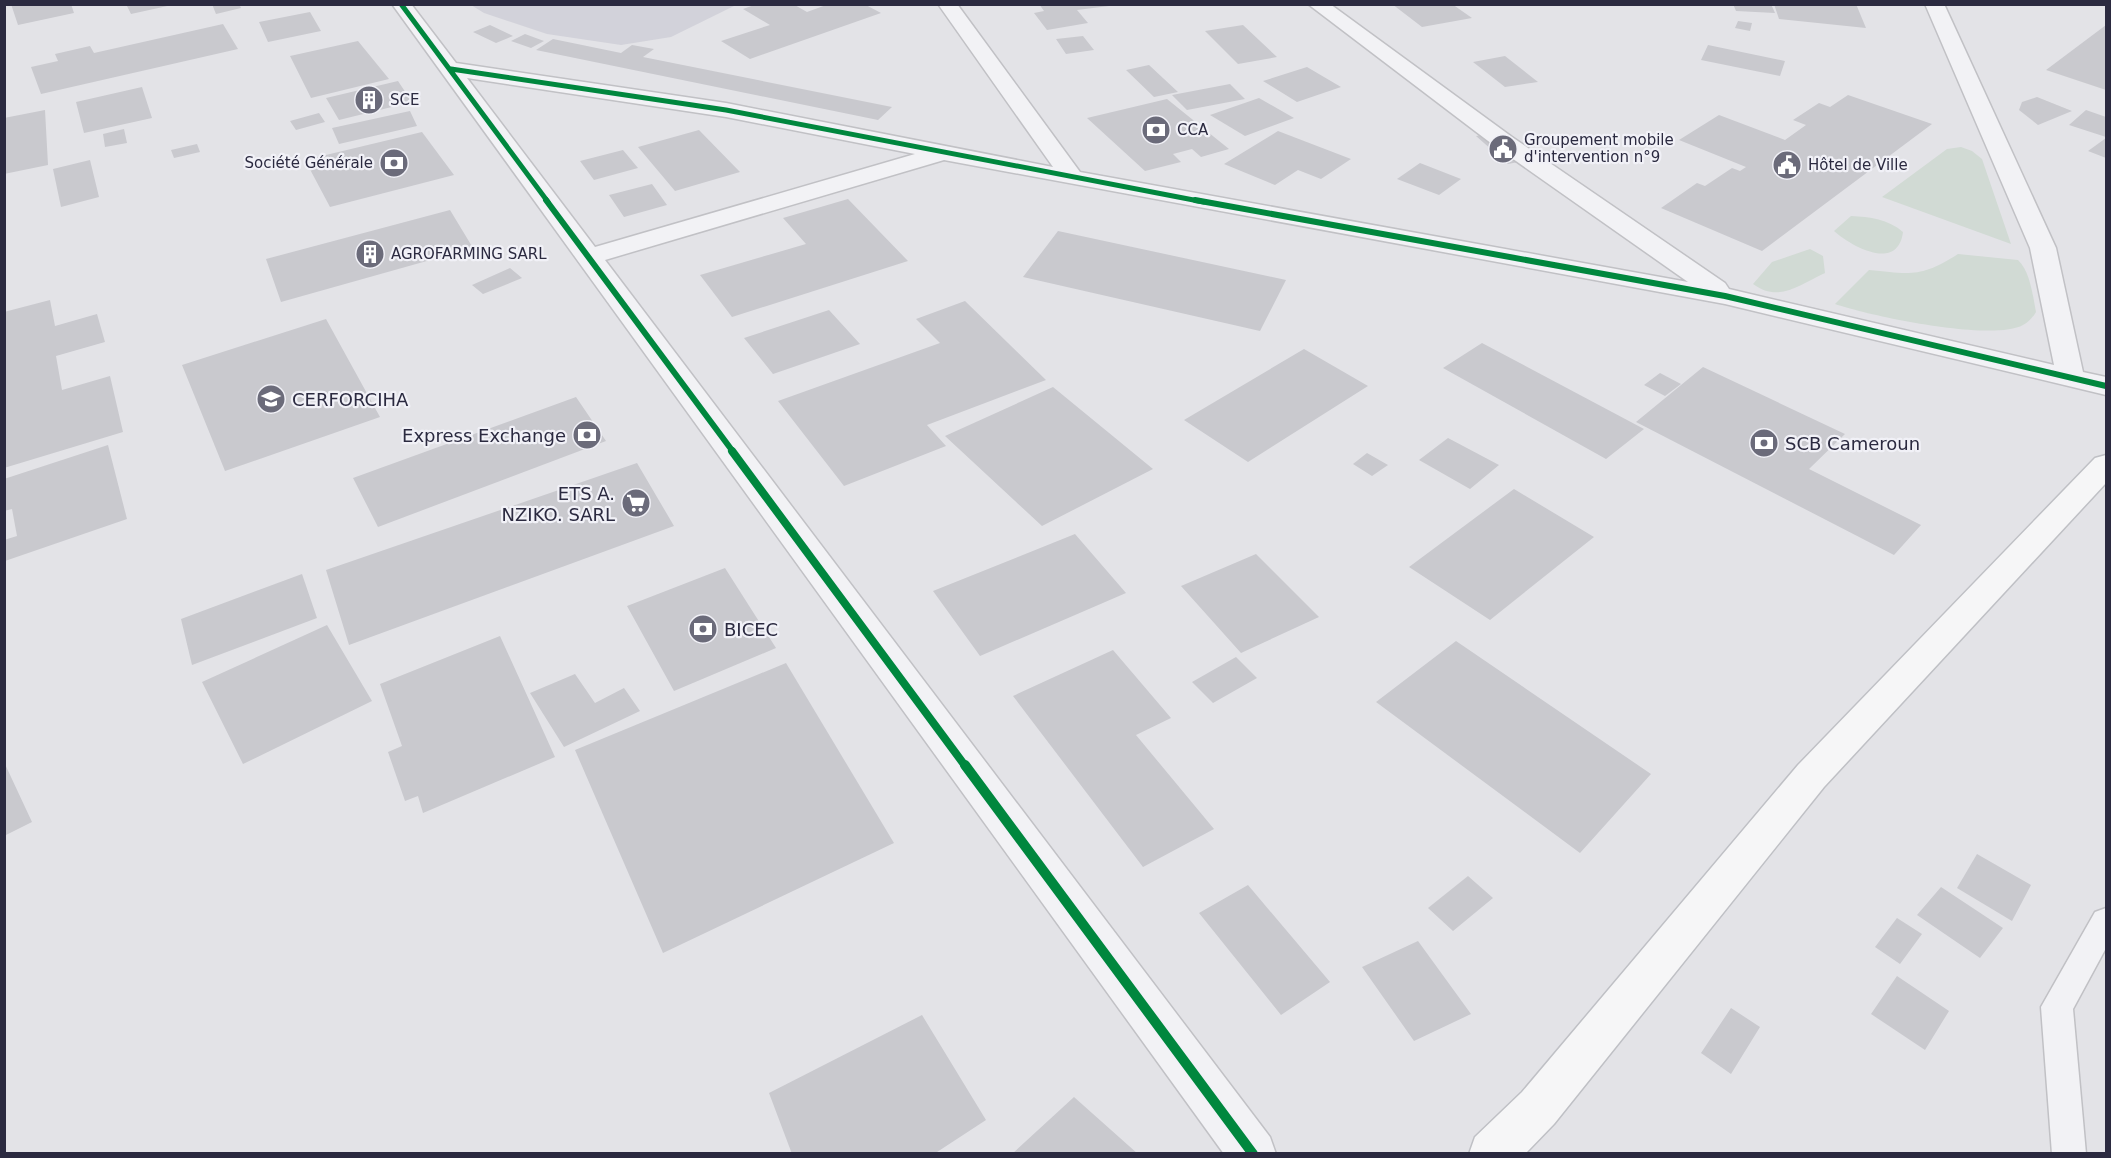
<svg xmlns="http://www.w3.org/2000/svg" width="2111" height="1158" font-family="'DejaVu Sans',sans-serif">
<rect width="100%" height="100%" fill="#e3e3e7"/>
<!-- built -->
<path fill="#d2d2da" d="M 471,5 L 736,5 L 671,37 L 621,45 L 547,34 L 484,13 Z"/>
<!-- green -->
<path fill="#d1dad4" d="M 1961,147 L 1972,151 L 1982,159 L 2011,244 L 1882,197 L 1947,149 Z
M 1851,216 C 1870,217 1888,219 1903,232 C 1898,272 1852,247 1834,231 Z
M 1810,249 L 1823,256 L 1825,273 C 1799,285 1779,303 1753,284 L 1772,262 Z
M 1958,254 L 2018,260 C 2030,271 2033,296 2036,312 C 2033,317 2029,322 2023,325 C 1992,342 1870,316 1835,304 L 1869,270 C 1910,274 1921,278 1958,254 Z"/>
<!-- building -->
<path fill="#c9c9ce" d="M 11,4 L 71,4 L 74,13 L 18,25 Z
M 126,4 L 172,4 L 172,5 L 131,14 Z
M 212,4 L 239,4 L 241,8 L 216,14 Z
M 757,4 L 793,4 L 807,12 L 829,4 L 864,4 L 881,13 L 750,59 L 721,41 L 770,25 L 743,9 Z
M 1039,4 L 1109,4 L 1109,6 L 1077,10 L 1088,23 L 1047,30 L 1034,13 L 1044,11 Z
M 1392,4 L 1452,4 L 1472,18 L 1422,27 Z
M 1733,4 L 1771,4 L 1775,13 L 1736,11 Z
M 1774,4 L 1856,4 L 1866,28 L 1779,19 Z
M 310,12 L 321,31 L 268,42 L 259,22 Z
M 1738,21 L 1752,23 L 1750,31 L 1735,28 Z
M 223,24 L 238,49 L 41,94 L 31,67 L 58,61 L 55,54 L 90,46 L 94,53 Z
M 490,25 L 513,36 L 496,43 L 473,32 Z
M 1243,25 L 1277,57 L 1238,64 L 1205,31 Z
M 2106,25 L 2106,90 L 2046,70 Z
M 525,34 L 544,41 L 531,48 L 511,41 Z
M 1083,36 L 1094,50 L 1066,54 L 1056,39 Z
M 553,39 L 621,53 L 632,45 L 654,49 L 643,57 L 892,107 L 878,120 L 536,50 Z
M 358,41 L 389,79 L 311,98 L 290,56 Z
M 1708,45 L 1785,61 L 1780,76 L 1701,60 Z
M 1505,56 L 1538,82 L 1505,87 L 1473,62 Z
M 1149,65 L 1178,92 L 1154,97 L 1126,70 Z
M 1307,67 L 1341,87 L 1297,102 L 1263,81 Z
M 398,81 L 412,102 L 339,120 L 326,98 Z
M 1230,84 L 1245,99 L 1187,110 L 1172,95 Z
M 142,87 L 152,118 L 84,133 L 76,102 Z
M 1848,95 L 1932,124 L 1762,251 L 1661,208 L 1697,183 L 1705,186 L 1732,168 L 1740,171 L 1746,167 L 1679,140 L 1719,115 L 1785,140 L 1806,125 L 1793,120 L 1819,103 L 1830,107 Z
M 2037,97 L 2072,111 L 2038,125 L 2019,110 L 2022,102 Z
M 1259,98 L 1294,118 L 1245,136 L 1210,115 Z
M 1167,99 L 1229,149 L 1201,157 L 1192,149 L 1173,154 L 1181,162 L 1145,171 L 1087,118 Z
M 45,110 L 48,165 L 4,174 L 4,118 Z
M 2086,110 L 2106,117 L 2106,137 L 2069,125 Z
M 410,111 L 417,126 L 339,144 L 332,128 Z
M 319,113 L 325,122 L 296,130 L 290,121 Z
M 124,129 L 127,143 L 105,147 L 103,134 Z
M 699,130 L 740,172 L 675,191 L 638,147 Z
M 1278,131 L 1351,159 L 1321,179 L 1298,170 L 1275,185 L 1224,164 Z
M 422,132 L 454,175 L 330,207 L 305,160 Z
M 1502,132 L 1534,159 L 1508,164 L 1476,136 Z
M 2106,138 L 2106,158 L 2088,151 Z
M 197,144 L 200,152 L 174,158 L 171,150 Z
M 623,150 L 638,168 L 594,180 L 580,161 Z
M 90,160 L 99,197 L 61,207 L 53,169 Z
M 1420,163 L 1461,179 L 1439,195 L 1397,179 Z
M 652,184 L 667,205 L 624,217 L 609,195 Z
M 848,199 L 908,261 L 732,317 L 700,275 L 806,244 L 783,218 Z
M 450,210 L 473,248 L 281,302 L 266,259 Z
M 1058,231 L 1286,280 L 1260,331 L 1023,277 Z
M 510,268 L 522,278 L 483,294 L 472,285 Z
M 50,300 L 55,326 L 97,314 L 105,342 L 56,356 L 62,390 L 110,376 L 123,432 L 4,468 L 4,312 Z
M 965,301 L 1046,380 L 927,425 L 946,446 L 844,486 L 778,401 L 940,343 L 916,319 Z
M 829,310 L 860,344 L 773,374 L 744,338 Z
M 326,319 L 380,417 L 225,471 L 182,365 Z
M 1482,343 L 1644,429 L 1606,459 L 1443,368 Z
M 1304,349 L 1368,386 L 1248,462 L 1184,420 Z
M 1703,367 L 1845,434 L 1809,469 L 1921,525 L 1894,555 L 1636,422 Z
M 1660,373 L 1681,384 L 1665,396 L 1644,385 Z
M 1053,387 L 1153,469 L 1042,526 L 945,436 Z
M 576,397 L 606,441 L 378,527 L 353,478 Z
M 1448,438 L 1499,465 L 1470,489 L 1419,460 Z
M 108,445 L 127,519 L 5,561 L 4,540 L 17,536 L 12,509 L 4,511 L 4,479 Z
M 1367,453 L 1388,465 L 1372,476 L 1353,464 Z
M 637,463 L 674,526 L 349,645 L 326,570 Z
M 1514,489 L 1594,537 L 1490,620 L 1409,567 Z
M 1075,534 L 1126,593 L 980,656 L 933,591 Z
M 1256,554 L 1319,617 L 1241,653 L 1181,586 Z
M 725,568 L 776,648 L 674,691 L 627,606 Z
M 302,574 L 317,618 L 192,665 L 181,619 Z
M 327,625 L 372,701 L 243,764 L 202,682 Z
M 500,636 L 555,757 L 423,813 L 418,796 L 405,801 L 388,752 L 402,746 L 380,684 Z
M 1456,641 L 1651,774 L 1580,853 L 1376,702 Z
M 1113,650 L 1171,718 L 1136,735 L 1214,829 L 1143,867 L 1013,696 Z
M 1236,657 L 1257,678 L 1213,703 L 1192,682 Z
M 786,663 L 894,843 L 663,953 L 575,750 Z
M 575,674 L 595,703 L 624,688 L 640,711 L 564,747 L 530,693 Z
M 4,762 L 32,822 L 4,836 Z
M 1977,854 L 2031,885 L 2012,921 L 1957,888 Z
M 1468,876 L 1493,898 L 1453,931 L 1428,908 Z
M 1248,885 L 1330,982 L 1281,1015 L 1199,913 Z
M 1941,887 L 2003,928 L 1980,958 L 1917,915 Z
M 1897,918 L 1922,934 L 1900,964 L 1875,947 Z
M 1418,941 L 1471,1014 L 1414,1041 L 1362,967 Z
M 1897,976 L 1949,1011 L 1925,1050 L 1871,1014 Z
M 1731,1008 L 1760,1027 L 1731,1074 L 1701,1053 Z
M 922,1015 L 986,1120 L 934,1154 L 792,1154 L 769,1093 Z
M 1074,1097 L 1138,1154 L 1012,1154 Z"/>
<g fill="none" stroke-linecap="round" stroke-linejoin="round">
<!-- lane casing -->
<g stroke="#c1c1c5" stroke-width="3">
<path id="lane" d="M 2106,908 L 2106,948 L 2073,1009 L 2086,1154 L 2052,1154 L 2041,1007 L 2095,912 Z"/>
</g>
<!-- street casing -->
<g stroke="#c1c1c5" stroke-width="3">
<path id="street" d="M 392,4 L 411,4 L 456,63 L 726,103 L 1053,167 L 938,4 L 957,4 L 1080,172 L 1688,282 L 1496,147 L 1308,4 L 1330,4 L 1512,137 L 1725,283 L 1729,289 L 2054,365 L 2030,248 L 1925,4 L 1944,4 L 2056,248 L 2083,372 L 2106,377 L 2106,395 L 1725,304 L 944,160 L 605,260 L 1270,1137 L 1276,1154 L 1224,1154 ZM 467,78 L 726,117 L 915,154 L 595,247 Z"/>
</g>
<!-- primary casing -->
<g stroke="#bfc0c5" stroke-width="3">
<path id="primary" d="M 2106,455 L 2106,483 L 1824,787 L 1554,1124 L 1525,1154 L 1469,1154 L 1475,1137 L 1522,1092 L 1798,765 L 2095,458 Z"/>
</g>
<!-- lane -->
<use href="#lane" fill="#f2f2f5" fill-rule="evenodd"/>
<!-- street -->
<use href="#street" fill="#f2f2f5" fill-rule="evenodd"/>
<!-- primary -->
<use href="#primary" fill="#f6f6f7" fill-rule="evenodd"/>
<!-- cycleway-far3 casing -->
<g stroke="#f1f1f7" stroke-width="8">
<path id="cycleway-far3" d="M 401,4 L 548,202
M 451,69 L 726,110 L 1204,202"/>
</g>
<!-- cycleway-far2 casing -->
<g stroke="#f1f1f7" stroke-width="9">
<path id="cycleway-far2" d="M 546,200 L 734,453
M 1195,200 L 1725,296 L 2106,386"/>
</g>
<!-- cycleway-far1 casing -->
<g stroke="#f1f1f7" stroke-width="11">
<path id="cycleway-far1" d="M 732,451 L 966,767"/>
</g>
<!-- cycleway casing -->
<g stroke="#f1f1f7" stroke-width="14">
<path id="cycleway" d="M 965,765 L 1253,1154"/>
</g>
<!-- cycleway-far3 -->
<use href="#cycleway-far3" stroke="#00873e" stroke-width="5"/>
<!-- cycleway-far2 -->
<use href="#cycleway-far2" stroke="#00873e" stroke-width="6"/>
<!-- cycleway-far1 -->
<use href="#cycleway-far1" stroke="#00873e" stroke-width="8"/>
<!-- cycleway -->
<use href="#cycleway" stroke="#00873e" stroke-width="10"/>
</g>
<!-- icons -->
<defs>
<g id="building-disc" transform="scale(1.5)"><circle r="9.5" fill="#6b6b7a" stroke="#f1f1f7"/><path d="M-4-6H4V6H1V3H-1V6H-4ZM-2.5-4.3h1.7v1.8h-1.7ZM.8-4.3h1.7v1.8H.8ZM-2.5-1h1.7V.8h-1.7ZM.8-1h1.7V.8H.8Z" fill="#fff"/></g>
<g id="bank-disc" transform="scale(1.5)"><circle r="9.5" fill="#6b6b7a" stroke="#f1f1f7"/><path d="M-6-4H6V4H-6ZM0-2.3a2.3 2.3 0 1 0 0 4.6a2.3 2.3 0 1 0 0-4.6Z" fill="#fff"/></g>
<g id="civic-disc" transform="scale(1.5)"><circle r="9.5" fill="#6b6b7a" stroke="#f1f1f7"/><path d="M-.6-6.5H3V-4.5H.6V-3L4-1V1h2V6H-6V1h2V-1L-.6-3ZM-1.2 2.5V6h2.4V2.5Z" fill="#fff"/></g>
<g id="university-disc" transform="scale(1.5)"><circle r="9.5" fill="#6b6b7a" stroke="#f1f1f7"/><path d="M0-5L7-2L0 1L-7-2ZM-4 1L0 2.5L4 1V4Q0 6-4 4Z" fill="#fff"/></g>
<g id="supermarket-disc" transform="scale(1.5)"><circle r="9.5" fill="#6b6b7a" stroke="#f1f1f7"/><path d="M-6-5.5h2.5l.6 2H6L4.5 2H-2.5L-4.4-4H-6ZM-1.5 3.2a1.3 1.3 0 1 0 .1 0ZM3 3.2a1.3 1.3 0 1 0 .1 0Z" fill="#fff"/></g>
</defs>
<g fill-rule="evenodd">
<use href="#building-disc" x="369" y="100"/>
<use href="#bank-disc" x="1156" y="130"/>
<use href="#civic-disc" x="1503" y="149"/>
<use href="#bank-disc" x="394" y="163"/>
<use href="#civic-disc" x="1787" y="165"/>
<use href="#building-disc" x="370" y="254"/>
<use href="#university-disc" x="271" y="399"/>
<use href="#bank-disc" x="587" y="435"/>
<use href="#bank-disc" x="1764" y="443"/>
<use href="#supermarket-disc" x="636" y="503"/>
<use href="#bank-disc" x="703" y="629"/>
</g>
<g text-anchor="middle" dominant-baseline="central" stroke-width="4.5" stroke-linejoin="round" paint-order="stroke">
<!-- far-poi labels -->
<g font-size="15" fill="#2b2a40" stroke="#f1f1f7" text-anchor="start">
<text x="390" y="100">SCE</text>
<text x="1177" y="130">CCA</text>
<text x="1524" y="140">Groupement mobile<tspan x="1524" dy="17">d'intervention n°9</tspan></text>
<text x="373" y="163" text-anchor="end">Société Générale</text>
<text x="1808" y="165">Hôtel de Ville</text>
<text x="391" y="254">AGROFARMING SARL</text>
</g>
<!-- poi labels -->
<g font-size="18" fill="#2b2a40" stroke="#f1f1f7" text-anchor="start">
<text x="292" y="399">CERFORCIHA</text>
<text x="566" y="435" text-anchor="end">Express Exchange</text>
<text x="1785" y="443">SCB Cameroun</text>
<text x="615" y="493" text-anchor="end">ETS A.<tspan x="615" dy="21">NZIKO. SARL</tspan></text>
<text x="724" y="629">BICEC</text>
</g>
</g>
<!-- border -->
<rect width="2111" height="1158" fill="none" stroke="#2b2a40" stroke-width="12"/>
</svg>
